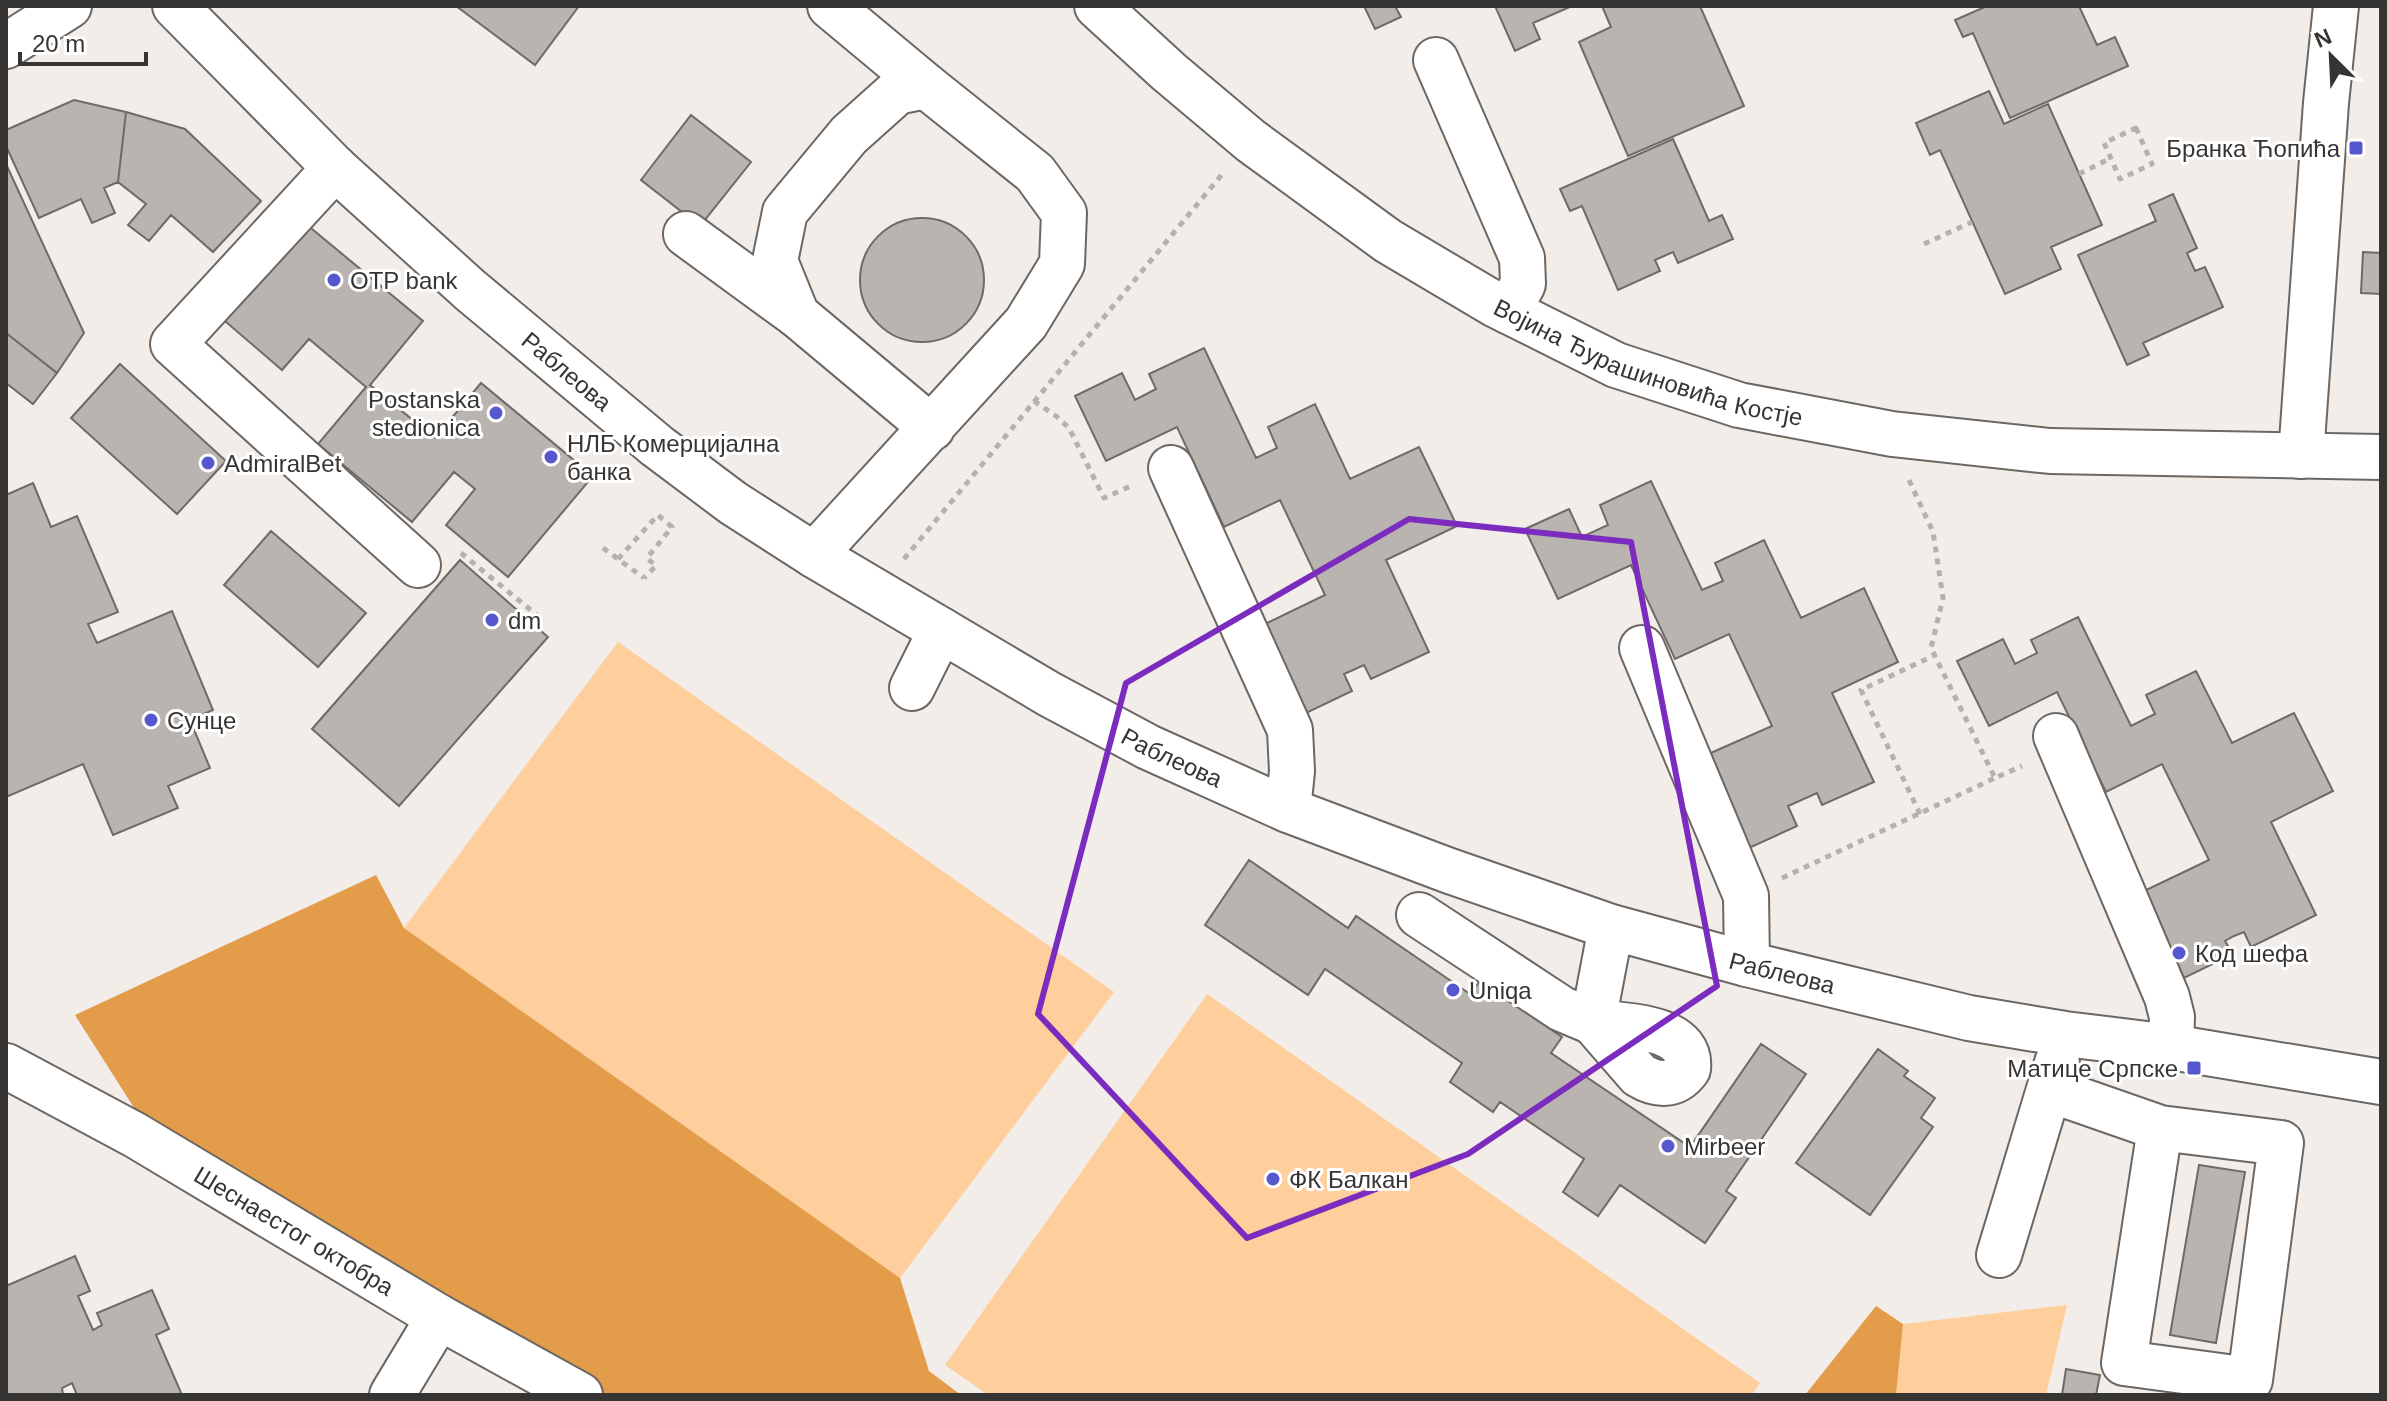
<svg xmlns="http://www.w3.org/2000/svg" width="2387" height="1401" font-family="Helvetica,sans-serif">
<rect width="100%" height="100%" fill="#f2ede8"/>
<!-- green -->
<path fill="#fecf9d" d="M 618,642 L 1114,992 L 900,1278 L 404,928 Z
M 1207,994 L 1760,1383 L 1752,1395 L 988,1395 L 945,1365 Z
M 2067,1305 L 2046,1395 L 1896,1395 L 1903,1324 Z"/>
<!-- forest -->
<path fill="#e29c4a" d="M 376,875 L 404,928 L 900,1278 L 929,1371 L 961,1395 L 602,1395 L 138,1114 L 75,1015 Z
M 1876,1306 L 1903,1324 L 1896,1395 L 1805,1395 Z"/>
<!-- building -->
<path fill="#b9b4b0" stroke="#6e6a66" stroke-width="2" d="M 456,6 L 579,6 L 535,65 Z
M 1364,6 L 1395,6 L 1401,17 L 1375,29 Z
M 1495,6 L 1572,6 L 1533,23 L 1540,39 L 1515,51 Z
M 1602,6 L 1700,6 L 1744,106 L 1628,156 L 1579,42 L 1611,27 Z
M 1987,6 L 2079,6 L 2097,45 L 2115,37 L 2128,66 L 2010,118 L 1973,33 L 1963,37 L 1955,20 Z
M 1989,91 L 2004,124 L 2048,104 L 2102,225 L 2051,247 L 2061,269 L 2005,294 L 1940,150 L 1930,155 L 1916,123 Z
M 74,100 L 126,112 L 118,182 L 104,188 L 115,213 L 92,223 L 81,199 L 39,218 L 6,146 L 6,130 Z
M 126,112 L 185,129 L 261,201 L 213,252 L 171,215 L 149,241 L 128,225 L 146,204 L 118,182 Z
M 691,115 L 751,162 L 700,226 L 641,180 Z
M 1673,139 L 1709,221 L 1722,215 L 1733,239 L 1678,263 L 1673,252 L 1655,260 L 1660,271 L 1618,290 L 1582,206 L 1570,211 L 1560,189 Z
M 6,164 L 84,333 L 57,373 L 6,333 Z
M 2173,194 L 2197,248 L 2187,253 L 2195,271 L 2205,267 L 2223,307 L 2143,343 L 2149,355 L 2127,365 L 2078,255 L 2156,221 L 2149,205 Z
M860 280a62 62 0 1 1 124 0a62 62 0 1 1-124 0Z
M 300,219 L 423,321 L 370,385 L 435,438 L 481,383 L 593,476 L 508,577 L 446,525 L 475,489 L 454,472 L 412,522 L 318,444 L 366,387 L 309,339 L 282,370 L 219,316 Z
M 2363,252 L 2381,253 L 2381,294 L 2361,293 Z
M 6,333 L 57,373 L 33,404 L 6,383 Z
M 1204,348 L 1256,458 L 1277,448 L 1268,427 L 1315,404 L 1350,479 L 1419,447 L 1457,526 L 1386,560 L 1429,652 L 1371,679 L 1364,665 L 1344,674 L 1352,691 L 1304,714 L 1263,625 L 1325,595 L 1280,500 L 1224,527 L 1177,427 L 1106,461 L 1075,396 L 1122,373 L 1135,400 L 1156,389 L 1149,374 Z
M 120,364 L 226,461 L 177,514 L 71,418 Z
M 1651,481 L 1702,590 L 1723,581 L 1715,563 L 1764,540 L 1801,618 L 1864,588 L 1898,662 L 1832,693 L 1874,782 L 1822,805 L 1817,793 L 1788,806 L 1797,826 L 1749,848 L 1706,755 L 1772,726 L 1729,634 L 1675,659 L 1631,565 L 1558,599 L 1525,529 L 1569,509 L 1582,537 L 1608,525 L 1600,505 Z
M 33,483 L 51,527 L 77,516 L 118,612 L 88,624 L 97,643 L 172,611 L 213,710 L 190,720 L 210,768 L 168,786 L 178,808 L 113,835 L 83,764 L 6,797 L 6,495 Z
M 271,531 L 366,613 L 318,667 L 224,585 Z
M 460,560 L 548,637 L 399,806 L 312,729 Z
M 2078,617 L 2131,726 L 2155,714 L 2146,695 L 2196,671 L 2232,743 L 2294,713 L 2333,791 L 2271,822 L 2316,915 L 2251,947 L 2244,932 L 2234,936 L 2225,941 L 2233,954 L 2184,978 L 2142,892 L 2209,860 L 2162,764 L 2106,792 L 2057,692 L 1989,726 L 1957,661 L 2003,639 L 2015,664 L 2037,653 L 2031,640 Z
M 1249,860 L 1348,928 L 1356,916 L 1470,994 L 1480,981 L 1562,1037 L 1551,1053 L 1690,1147 L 1761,1044 L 1806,1074 L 1726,1191 L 1736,1198 L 1705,1243 L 1620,1185 L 1598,1216 L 1563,1192 L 1584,1159 L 1500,1102 L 1493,1112 L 1450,1082 L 1462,1063 L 1325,969 L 1308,995 L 1205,925 Z
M 1878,1049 L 1908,1071 L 1904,1076 L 1935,1098 L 1921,1118 L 1933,1127 L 1870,1215 L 1796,1163 Z
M 2199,1165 L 2245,1172 L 2216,1343 L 2170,1335 Z
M 75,1256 L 90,1291 L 78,1296 L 93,1330 L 102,1325 L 97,1313 L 152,1290 L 169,1329 L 156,1335 L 182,1395 L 77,1395 L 72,1383 L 62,1388 L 63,1395 L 6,1395 L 6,1286 Z
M 2066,1369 L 2100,1375 L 2096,1395 L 2062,1395 Z"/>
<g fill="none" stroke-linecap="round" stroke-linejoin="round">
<!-- minor casing -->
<g stroke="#6c6763" stroke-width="48">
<g id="minor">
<path id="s1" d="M 175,6 L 335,168 L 470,290 L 657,446 L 733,503 L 814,555 L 1049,694 L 1148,747 L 1288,810 L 1447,870 L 1611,927 L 1747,964 L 1969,1018 L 2065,1034 L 2171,1047 L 2381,1082"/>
<path d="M 830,6 L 926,86"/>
<path id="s2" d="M 1097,6 L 1169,72 L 1251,141 L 1388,241 L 1496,305 L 1616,365 L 1739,405 L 1892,434 L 2050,451 L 2381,457"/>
<path d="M 6,46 L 69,6"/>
<path d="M 1436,60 L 1522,258 L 1523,284 L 1508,311"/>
<path d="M 335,168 L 173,344 L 418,565"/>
<path d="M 686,234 L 797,315"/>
<path d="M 2301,456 L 2326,103 L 2336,6"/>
<path d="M 1171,468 L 1290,730 L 1292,771 L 1288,810"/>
<path d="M 814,555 L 1026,323 L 1062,264 L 1064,213 L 1035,173 L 926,86 L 897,92 L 849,135 L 785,212 L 775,261 L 797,315 L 932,428"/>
<path d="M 1642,648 L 1746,896 L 1747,964"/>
<path d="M 912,688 L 941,630"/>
<path d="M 2056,736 L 2167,997 L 2172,1017 L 2171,1047"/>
<path d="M 1419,915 L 1562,1009 L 1593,1022 L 1611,927"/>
<path d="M 1593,1022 C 1624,1026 1693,1025 1688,1069 C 1675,1087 1657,1086 1639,1075 Z"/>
<path id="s3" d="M 6,1066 L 135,1135 L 439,1317 L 580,1395"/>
<path d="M 2051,1090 L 2160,1128 L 2124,1363 L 2250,1380 L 2281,1143 L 2160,1128"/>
<path d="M 1999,1255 L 2057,1063"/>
<path d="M 392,1395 L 439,1317"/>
</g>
</g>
<!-- path -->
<path stroke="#b5b1ad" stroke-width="5" stroke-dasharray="6 6" stroke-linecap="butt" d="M 2136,128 L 2152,164 L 2120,179 L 2104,143 Z
M 2079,174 L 2111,158
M 1924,244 L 1972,222
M 1034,401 L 1056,416 L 1069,428 L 1104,498 L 1133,485
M 1909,480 L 1933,532 L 1943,598 L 1931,648 L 1995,778 L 2022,766
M 603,548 L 644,578
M 461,553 L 543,620
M 618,559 L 658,515 L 672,527 L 647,558 L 656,566 L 644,578
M 904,559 L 1224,172
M 1920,814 L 1861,690 L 1935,655
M 1782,878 L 1995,778"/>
<!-- minor -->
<use href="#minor" stroke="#fff" stroke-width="44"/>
</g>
<!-- marked area -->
<path fill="none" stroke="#7b2cbf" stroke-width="6" stroke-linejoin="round" d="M 1409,519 L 1631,542 L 1717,986 L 1468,1154 L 1247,1238 L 1038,1014 L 1126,683 Z"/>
<!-- markers -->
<g fill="#5657ce" stroke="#fff" stroke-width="3">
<rect x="2348" y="140" width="16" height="16" rx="4"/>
<circle cx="334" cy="280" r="8"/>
<circle cx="496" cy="413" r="8"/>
<circle cx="551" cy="457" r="8"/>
<circle cx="208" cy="463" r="8"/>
<circle cx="492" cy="620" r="8"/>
<circle cx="151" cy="720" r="8"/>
<circle cx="2179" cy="953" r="8"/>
<circle cx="1453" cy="990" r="8"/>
<rect x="2186" y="1060" width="16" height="16" rx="4"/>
<circle cx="1668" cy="1146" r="8"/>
<circle cx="1273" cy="1179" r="8"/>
</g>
<g text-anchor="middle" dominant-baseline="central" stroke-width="6" stroke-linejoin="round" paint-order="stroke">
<!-- poi labels -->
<g font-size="24" fill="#373533" stroke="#fff" text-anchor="start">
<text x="2340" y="148" text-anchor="end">Бранка Ћопића</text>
<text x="350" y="280">OTP bank</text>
<text x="480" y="399" text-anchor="end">Postanska<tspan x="480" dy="28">stedionica</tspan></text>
<text x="567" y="443">НЛБ Комерцијална<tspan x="567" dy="28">банка</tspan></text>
<text x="224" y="463">AdmiralBet</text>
<text x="508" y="620">dm</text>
<text x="167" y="720">Сунце</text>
<text x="2195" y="953">Код шефа</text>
<text x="1469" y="990">Uniqa</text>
<text x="2178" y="1068" text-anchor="end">Матице Српске</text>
<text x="1684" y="1146">Mirbeer</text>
<text x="1289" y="1179">ФК Балкан</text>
</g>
<!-- street labels -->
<g font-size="24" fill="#373533" stroke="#fff">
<text stroke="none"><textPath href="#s2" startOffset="664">Војина Ђурашиновића Костје</textPath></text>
<text stroke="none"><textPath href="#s1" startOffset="536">Раблеова</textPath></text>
<text stroke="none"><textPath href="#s1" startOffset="1256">Раблеова</textPath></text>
<text stroke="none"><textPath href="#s1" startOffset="1904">Раблеова</textPath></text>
<text stroke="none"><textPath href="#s3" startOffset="332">Шеснаестог октобра</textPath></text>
</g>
</g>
<!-- border -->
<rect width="2387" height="1401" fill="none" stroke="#373533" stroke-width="16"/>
<!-- north arrow -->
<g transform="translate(2331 56) rotate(336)" stroke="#ffffff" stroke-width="6" paint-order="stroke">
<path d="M0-6L14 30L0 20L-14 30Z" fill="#373533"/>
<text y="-12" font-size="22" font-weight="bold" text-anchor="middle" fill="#373533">N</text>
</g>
<!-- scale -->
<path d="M20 52v12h126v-12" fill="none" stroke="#373533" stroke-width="4"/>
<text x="32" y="52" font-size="24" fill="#373533" stroke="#ffffff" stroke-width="6" paint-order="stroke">20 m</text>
</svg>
